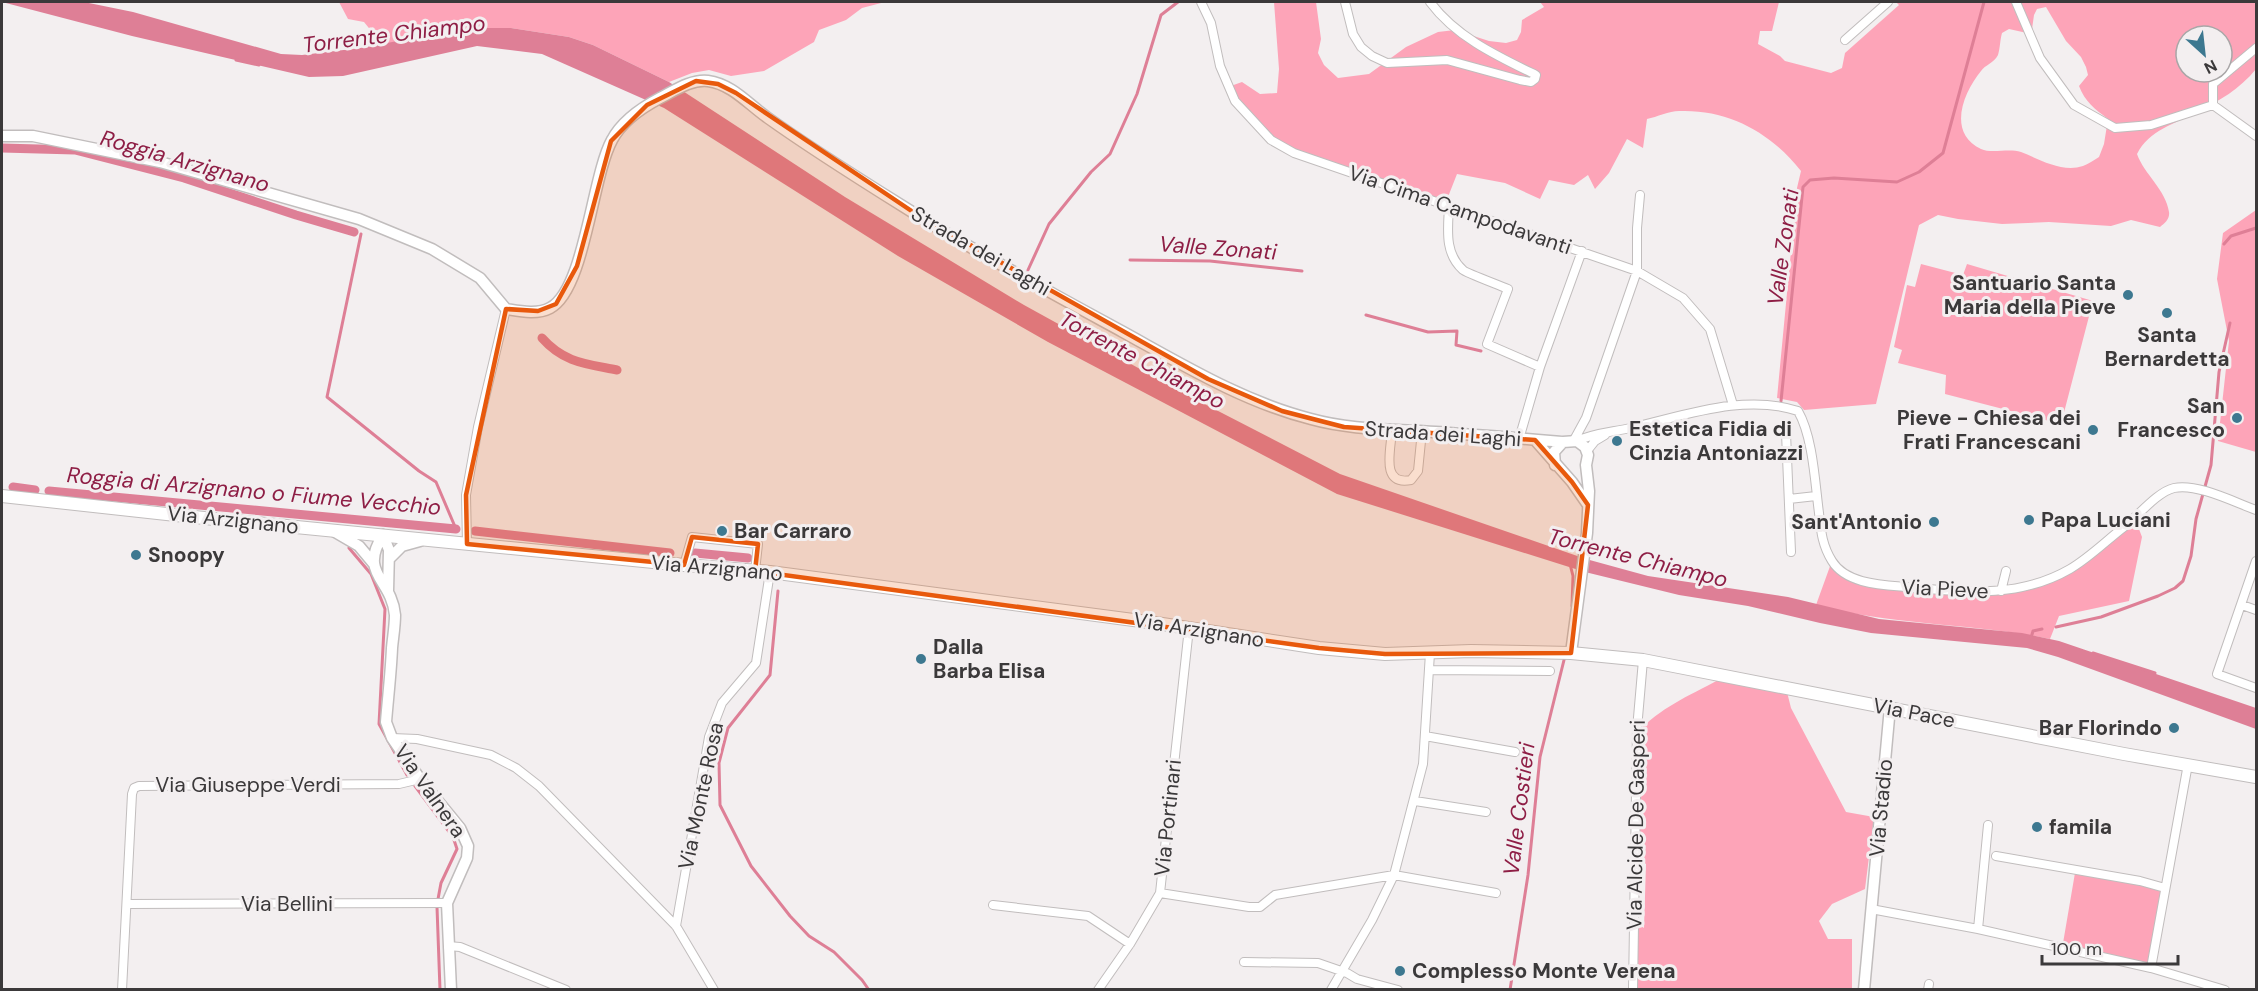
<svg xmlns="http://www.w3.org/2000/svg" width="2258" height="991" font-family="'DM Sans',sans-serif">
<rect width="100%" height="100%" fill="#f3eff0"/>
<!-- green -->
<path fill="#fda4b8" fill-rule="evenodd" d="M 339,2 L 716,2 L 724,3 L 885,2 L 862,8 L 846,20 L 819,30 L 814,42 L 764,71 L 731,76 L 709,70 L 692,73 L 669,82 L 593,45 L 569,37 L 511,28 L 440,30 L 419,37 L 389,44 L 377,38 L 364,22 L 348,19 Z
M 1274,2 L 1316,2 L 1321,39 L 1318,53 L 1324,65 L 1338,78 L 1369,74 L 1406,47 L 1438,32 L 1455,30 L 1489,41 L 1506,43 L 1517,40 L 1521,32 L 1522,20 L 1544,7 L 1540,2 L 1779,2 L 1772,31 L 1760,31 L 1758,44 L 1780,56 L 1785,61 L 1831,73 L 1842,68 L 1845,53 L 1899,5 L 1896,2 L 2256,2 L 2256,69 C 2240,89 2219,101 2197,112 C 2175,124 2149,130 2137,154 C 2144,174 2166,190 2169,212 C 2170,219 2165,223 2160,227 L 2131,220 L 2111,226 L 2049,222 L 2002,224 L 1958,219 L 1938,215 L 1919,225 L 1876,404 L 1804,410 L 1797,402 L 1777,398 L 1797,188 L 1801,171 C 1771,133 1729,109 1679,111 C 1669,111 1657,117 1647,119 L 1643,148 L 1627,139 L 1609,173 L 1595,189 L 1588,175 L 1574,185 L 1549,180 L 1540,199 L 1505,183 L 1457,174 L 1446,202 L 1292,150 L 1272,138 L 1228,87 L 1242,82 L 1260,94 L 1277,93 L 1279,69 ZM 2046,7 L 2066,41 L 2081,57 L 2086,67 L 2088,75 L 2079,86 C 2085,102 2095,109 2108,119 L 2104,144 L 2099,157 C 2094,160 2088,164 2083,166 C 2062,173 2039,159 2021,152 C 2008,148 1992,154 1981,149 C 1947,133 1963,93 1981,71 C 1985,65 1994,63 1998,55 C 2000,49 2000,40 2002,33 L 2009,29 L 2027,33 L 2032,29 L 2034,15 L 2037,9 ZM 2186,36 L 2222,36 L 2222,72 L 2186,72 Z
M 2256,210 L 2256,452 L 2218,441 L 2229,341 L 2217,279 L 2223,233 Z
M 1921,264 L 1963,275 L 1967,264 L 2093,301 L 2061,424 L 1945,394 L 1946,375 L 1898,363 L 1902,350 L 1894,347 L 1907,285 L 1915,287 Z
M 2134,516 L 2142,537 L 2129,601 L 2059,616 L 2050,639 C 1973,623 1894,626 1816,605 L 1833,558 L 1844,570 L 1863,581 L 1968,591 L 2039,586 L 2084,558 Z
M 1720,679 L 1787,692 L 1791,708 L 1846,812 L 1874,817 L 1865,889 L 1832,904 L 1819,921 L 1828,939 L 1852,939 L 1852,989 L 1634,990 L 1634,921 L 1644,928 L 1646,864 L 1638,858 L 1639,801 L 1635,734 C 1663,706 1685,698 1720,679 Z
M 2076,867 L 2169,885 L 2153,964 L 2062,949 Z"/>
<!-- water -->
<path fill="#de7f96" d="M 2,2 L 84,2 L 133,12 L 281,54 L 302,55 L 360,48 L 419,37 L 440,30 L 470,28 L 511,28 L 569,37 L 593,45 L 669,82 L 845,197 L 1024,305 L 1189,396 L 1340,474 L 1586,559 L 1648,576 L 1788,597 L 1879,619 L 2022,633 L 2059,641 L 2256,708 L 2256,729 L 2058,657 L 2027,648 L 1871,633 L 1820,623 L 1748,606 L 1679,595 L 1585,572 L 1337,494 L 1048,342 L 898,256 L 664,108 L 542,54 L 477,46 L 343,76 L 309,77 L 132,36 Z"/>
<g fill="none" stroke-linecap="round" stroke-linejoin="round">
<!-- stream -->
<path stroke="#de7f96" stroke-width="3" d="M 236,60 L 259,65
M 361,234 L 327,397 L 419,471 L 436,482 L 456,529
M 2224,244 L 2231,236 L 2256,228
M 1130,260 L 1210,261 L 1302,271
M 1028,270 L 1049,224 L 1091,172 L 1110,154 L 1137,94 L 1161,15 L 1178,2
M 1366,315 L 1428,332 L 1457,331 L 1456,345 L 1481,351
M 1781,401 L 1803,187 L 1810,180 L 1834,178 L 1897,182 L 1919,172 L 1943,153 L 1984,2
M 349,548 L 371,574 L 385,609 L 379,724 L 407,775
M 1570,564 L 1573,576 L 1572,606
M 778,591 L 770,675 L 728,728 L 719,763 L 720,805 L 751,866 L 790,916 L 809,936 L 834,952 L 862,980 L 869,990
M 2056,627 L 2101,617 L 2158,596 L 2175,588 L 2183,581 L 2191,556 L 2196,519 L 2211,465 L 2219,372 L 2230,323
M 2031,638 L 2033,631 L 2042,629
M 2093,653 L 2155,673
M 415,786 L 453,837 L 457,849 L 441,883 L 438,899
M 437,907 L 440,990
M 1510,990 L 1528,875 L 1540,757 L 1565,656"/>
<!-- canal -->
<path stroke="#de7f96" stroke-width="9" d="M 2,148 L 75,150 L 184,178 L 296,215 L 354,232
M 542,338 C 564,363 587,364 617,370
M 13,487 L 35,490
M 49,491 L 456,529
M 475,531 L 670,553
M 695,553 L 748,558"/>
<!-- minor casing -->
<g stroke="#c1bdbd" stroke-width="10">
<path id="minor" d="M 1201,2 L 1211,23 L 1220,66 L 1235,101 L 1271,140 L 1294,153 L 1637,271 L 1683,298 L 1710,329 L 1733,405
M 1345,2 L 1353,34 L 1361,47 L 1372,56 L 1387,63 L 1447,60 L 1520,80 L 1531,82 L 1535,79 L 1536,75 C 1497,56 1456,37 1430,2
M 2016,2 L 2040,58 L 2074,105 L 2115,128 L 2151,125 L 2213,105
M 1845,40 L 1888,2
M 2213,105 L 2213,84 L 2256,48
M 2213,105 L 2256,136
M 1449,206 C 1448,229 1444,253 1463,270 C 1466,273 1499,285 1508,289 L 1487,344 L 1540,367
M 1392,430 C 1391,450 1380,486 1411,480 L 1418,471 L 1422,431
M 1786,433 L 1791,552
M 1519,439 L 1540,367 L 1582,251
M 1574,440 L 1586,418 L 1637,271 L 1637,228 L 1640,195
M 1577,441 C 1593,433 1613,432 1630,428 C 1684,416 1744,393 1798,411 C 1813,437 1815,483 1819,513 C 1821,531 1822,545 1832,561 C 1846,584 1882,585 1906,587 C 1964,592 2018,599 2070,569 C 2089,558 2107,540 2124,527 C 2138,516 2157,492 2174,488 C 2197,483 2234,502 2256,510
M 1587,451 L 1595,441 L 1605,435
M 1789,499 L 1816,496
M 467,544 L 466,495 L 478,427 L 506,309
M 2256,561 L 2217,674 L 2256,688
M 684,565 L 692,537 L 758,544 L 755,571
M 2001,591 L 2006,571
M 2242,605 L 2256,610
M 1429,670 L 1550,671
M 1425,736 L 1515,752
M 392,738 L 417,739 L 491,755 L 516,768 L 539,786 L 676,926 L 714,990
M 2188,764 L 2151,968 L 2225,990
M 1415,801 L 1486,812
M 1996,856 L 2140,881 L 2165,888
M 1160,893 L 1249,907 L 1260,907 L 1275,895 L 1394,875 L 1496,893
M 127,904 L 447,903
M 993,905 L 1088,916 L 1130,944
M 1871,909 L 1978,929 L 2151,968
M 676,926 L 709,737 L 722,703 L 756,663 L 770,572
M 1978,929 L 1988,825
M 448,946 L 460,947 L 566,990
M 1244,962 L 1318,963 L 1347,973 L 1357,979 L 1398,990
M 122,990 L 132,794 L 134,788 L 139,786 L 399,784 L 420,779
M 1098,990 L 1130,944 L 1160,893 L 1189,628
M 1331,990 L 1372,920 L 1394,875 L 1423,764 L 1430,653
M 1633,990 L 1637,729 L 1643,660
M 1928,990 L 1929,984"/>
</g>
<!-- tertiary casing -->
<g stroke="#c1bdbd" stroke-width="13">
<path id="tertiary" d="M 2,136 L 33,136 L 160,162 L 359,219 L 432,249 L 480,278 L 506,309 C 519,311 537,315 550,308 C 585,290 592,176 612,140 C 622,121 641,108 660,98 C 674,91 691,79 708,81 C 732,84 749,105 768,118 C 817,153 869,185 920,217 C 986,258 1055,295 1123,332 C 1183,365 1244,402 1311,419 C 1347,429 1383,429 1420,431 C 1468,434 1515,438 1563,442
M 1535,440 L 1572,482 L 1588,505
M 1555,465 L 1554,452 L 1563,442 L 1577,441 L 1585,447 L 1588,455 L 1586,465 L 1589,491 L 1587,533 L 1571,653
M 335,532 L 359,546 L 374,564
M 383,535 C 358,574 392,579 395,615 C 395,626 393,637 392,648 C 391,672 388,697 386,722 L 392,738 L 420,779 L 460,828 L 468,846 L 467,858 L 447,903 L 451,990
M 383,535 L 389,550 L 388,591
M 390,558 L 402,546 L 420,541
M 1864,990 L 1890,707"/>
</g>
<!-- secondary casing -->
<g stroke="#c1bdbd" stroke-width="14">
<path id="secondary" d="M 2,496 L 194,517 L 684,565 L 770,572 L 1156,623 L 1319,648 L 1385,654 L 1471,651 L 1571,653 L 1643,660 L 2124,754 L 2256,777"/>
</g>
<!-- minor -->
<use href="#minor" stroke="#fff" stroke-width="8"/>
<!-- tertiary -->
<use href="#tertiary" stroke="#fff" stroke-width="10"/>
<!-- secondary -->
<use href="#secondary" stroke="#fff" stroke-width="12"/>
</g>
<!-- marked area -->
<path fill="#e8590c" fill-opacity="0.2" stroke="#e8590c" stroke-width="4.5" stroke-linejoin="round" d="M 696,81 L 718,84 L 736,93 L 919,216 L 1208,379 L 1282,411 L 1344,427 L 1535,440 L 1572,482 L 1588,505 L 1571,653 L 1385,654 L 1319,648 L 755,571 L 758,544 L 692,537 L 684,565 L 467,544 L 466,495 L 506,309 L 538,311 L 556,304 L 577,266 L 611,141 L 647,105 Z"/>
<!-- markers -->
<g fill="#3d7890" stroke="#f3eff0" stroke-width="2">
<circle cx="2128" cy="295" r="6"/>
<circle cx="2167" cy="313" r="6"/>
<circle cx="2237" cy="418" r="6"/>
<circle cx="2093" cy="430" r="6"/>
<circle cx="1617" cy="441" r="6"/>
<circle cx="2029" cy="520" r="6"/>
<circle cx="1934" cy="522" r="6"/>
<circle cx="722" cy="531" r="6"/>
<circle cx="136" cy="555" r="6"/>
<circle cx="921" cy="659" r="6"/>
<circle cx="2174" cy="728" r="6"/>
<circle cx="2037" cy="827" r="6"/>
<circle cx="1400" cy="971" r="6"/>
</g>
<g text-anchor="middle" dominant-baseline="central" stroke-width="6" stroke-linejoin="round" paint-order="stroke">
<!-- street labels -->
<g font-size="21" fill="#3b393a" stroke="#f3eff0">
<text transform="translate(1460 210) rotate(19)">Via Cima Campodavanti</text>
<text transform="translate(981 251) rotate(30)">Strada dei Laghi</text>
<text transform="translate(1443 434) rotate(4)">Strada dei Laghi</text>
<text transform="translate(233 520) rotate(6)">Via Arzignano</text>
<text transform="translate(717 568) rotate(5)">Via Arzignano</text>
<text transform="translate(1945 589) rotate(3)">Via Pieve</text>
<text transform="translate(1199 630) rotate(9)">Via Arzignano</text>
<text transform="translate(1914 713) rotate(11)">Via Pace</text>
<text x="248" y="785">Via Giuseppe Verdi</text>
<text transform="translate(430 791) rotate(55)">Via Valnera</text>
<text transform="translate(701 796) rotate(-78)">Via Monte Rosa</text>
<text transform="translate(1881 808) rotate(-85)">Via Stadio</text>
<text transform="translate(1168 818) rotate(-84)">Via Portinari</text>
<text transform="translate(1636 825) rotate(-89)">Via Alcide De Gasperi</text>
<text x="287" y="904">Via Bellini</text>
</g>
<!-- poi labels -->
<g font-size="21" font-weight="bold" fill="#3b393a" stroke="#f3eff0" text-anchor="start">
<text x="2116" y="283" text-anchor="end">Santuario Santa<tspan x="2116" dy="24">Maria della Pieve</tspan></text>
<text x="2167" y="335" text-anchor="middle">Santa<tspan x="2167" dy="24">Bernardetta</tspan></text>
<text x="2225" y="406" text-anchor="end">San<tspan x="2225" dy="24">Francesco</tspan></text>
<text x="2081" y="418" text-anchor="end">Pieve - Chiesa dei<tspan x="2081" dy="24">Frati Francescani</tspan></text>
<text x="1629" y="429">Estetica Fidia di<tspan x="1629" dy="24">Cinzia Antoniazzi</tspan></text>
<text x="2041" y="520">Papa Luciani</text>
<text x="1922" y="522" text-anchor="end">Sant'Antonio</text>
<text x="734" y="531">Bar Carraro</text>
<text x="148" y="555">Snoopy</text>
<text x="933" y="647">Dalla<tspan x="933" dy="24">Barba Elisa</tspan></text>
<text x="2162" y="728" text-anchor="end">Bar Florindo</text>
<text x="2049" y="827">famila</text>
<text x="1412" y="971">Complesso Monte Verena</text>
</g>
<!-- water labels -->
<g font-size="22" font-style="italic" fill="#8e1e45" stroke="#f3eff0">
<text transform="translate(394 34) rotate(-7)">Torrente Chiampo</text>
<text transform="translate(185 161) rotate(16)">Roggia Arzignano</text>
<text transform="translate(1783 247) rotate(-82)">Valle Zonati</text>
<text transform="translate(1218 248) rotate(4)">Valle Zonati</text>
<text transform="translate(1142 360) rotate(28)">Torrente Chiampo</text>
<text transform="translate(254 491) rotate(5)">Roggia di Arzignano o Fiume Vecchio</text>
<text transform="translate(1638 558) rotate(14)">Torrente Chiampo</text>
<text transform="translate(1519 809) rotate(-83)">Valle Costieri</text>
</g>
</g>
<!-- border -->
<rect width="2258" height="991" fill="none" stroke="#3b393a" stroke-width="6"/>
<!-- north arrow -->
<g transform="translate(2204 54) rotate(153)"><circle r="28" fill="#f3eff0" stroke="#a9a6a7" stroke-width="1.5"/>
<path d="M0-4.5L10 22L0 15L-10 22Z" fill="#3d7890"/>
<text y="-9" font-size="16" font-weight="bold" text-anchor="middle" fill="#3b393a">N</text>
</g>
<!-- scale -->
<path d="M2042 955v9h136v-9" fill="none" stroke="#3b393a" stroke-width="3"/>
<text x="2051" y="955" font-size="18" fill="#3b393a" stroke="#f3eff0" stroke-width="4.5" paint-order="stroke">100 m</text>
</svg>
